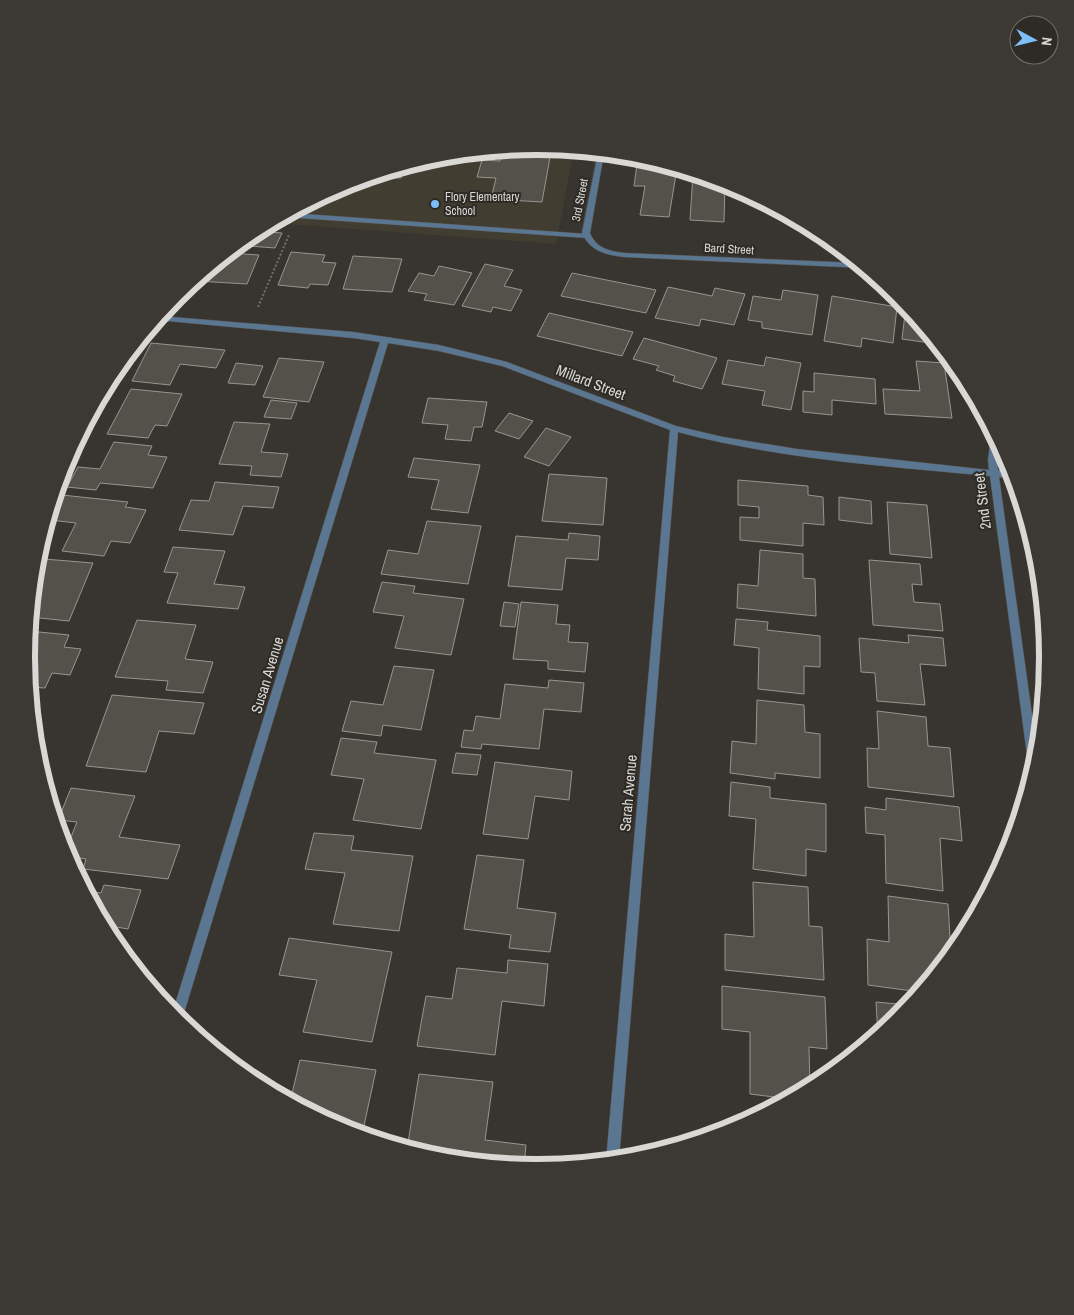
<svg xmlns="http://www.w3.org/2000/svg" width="1074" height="1315" font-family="'Archivo Narrow',sans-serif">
<rect width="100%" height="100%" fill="#383530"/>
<!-- built -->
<path fill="#423d31" d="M 537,147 L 574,150 L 556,244 L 272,223 L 342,186 L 438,157 Z"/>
<!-- building -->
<path fill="#53514a" stroke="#98958e" d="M 502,154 L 550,157 L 542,202 L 491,199 L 496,178 L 477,177 L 482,160 L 500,161 Z
M 637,164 L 664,166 L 663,173 L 676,174 L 669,217 L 640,215 L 645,186 L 634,186 Z
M 405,166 L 401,178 L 372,177 Z
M 693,174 L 725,184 L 724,222 L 690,220 Z
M 257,231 L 282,233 L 275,248 L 249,246 Z
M 291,252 L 325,255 L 322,262 L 336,263 L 328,285 L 310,284 L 308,288 L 278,285 Z
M 229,253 L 259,255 L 247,284 L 197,281 Z
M 353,256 L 402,259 L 392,292 L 343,289 Z
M 485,264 L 513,270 L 504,286 L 522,290 L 511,311 L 493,307 L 491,312 L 462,306 Z
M 439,266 L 472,273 L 454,305 L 424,300 L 427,294 L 408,291 L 419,273 L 434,276 Z
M 572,273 L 656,290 L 646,313 L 561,296 Z
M 668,287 L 712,296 L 715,288 L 745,294 L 734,325 L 701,319 L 699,326 L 655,318 Z
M 783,290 L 818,295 L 812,335 L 762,328 L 762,322 L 748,320 L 753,296 L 781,300 Z
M 832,296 L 897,307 L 893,343 L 862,338 L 861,347 L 824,341 Z
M 549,313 L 633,332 L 622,356 L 537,336 Z
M 905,314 L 914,316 L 937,344 L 902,339 Z
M 644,338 L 717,358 L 702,389 L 673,381 L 675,376 L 656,370 L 659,366 L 633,359 Z
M 151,343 L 225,350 L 216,368 L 180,364 L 170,385 L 132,381 Z
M 766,357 L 801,363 L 791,410 L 762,405 L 765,391 L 722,384 L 728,360 L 764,366 Z
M 279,358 L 324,362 L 309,402 L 263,397 Z
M 916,361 L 944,363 L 952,418 L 885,414 L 883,389 L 920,391 Z
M 236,363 L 263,366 L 255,385 L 228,383 Z
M 814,373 L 875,379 L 876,404 L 832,400 L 832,415 L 803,412 L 803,391 L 814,392 Z
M 131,389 L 182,394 L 167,426 L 155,425 L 148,438 L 107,434 Z
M 428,398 L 487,402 L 482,427 L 474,427 L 471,441 L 445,439 L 448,425 L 422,423 Z
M 271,400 L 297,403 L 291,419 L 264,417 Z
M 509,413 L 533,421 L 519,439 L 495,431 Z
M 234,422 L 270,424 L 261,452 L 288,454 L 281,477 L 250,475 L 252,466 L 219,464 Z
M 546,428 L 571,437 L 549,466 L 524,457 Z
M 114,442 L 152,446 L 148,455 L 167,457 L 153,488 L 100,483 L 96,490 L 67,487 L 78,467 L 100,469 Z
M 414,458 L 480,465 L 468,513 L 431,509 L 439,480 L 408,477 Z
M 549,474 L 607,478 L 603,525 L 542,521 Z
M 738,480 L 808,486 L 808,495 L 823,497 L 824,525 L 803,523 L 803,546 L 740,540 L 740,517 L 759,518 L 759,507 L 738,505 Z
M 215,482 L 279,487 L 273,508 L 243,506 L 233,535 L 179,530 L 191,500 L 209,501 Z
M 62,495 L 128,502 L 125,507 L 146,510 L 130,543 L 111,541 L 104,556 L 62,551 L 76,523 L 50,520 Z
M 839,497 L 871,501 L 872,524 L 839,520 Z
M 887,502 L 927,505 L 932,558 L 890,554 Z
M 427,521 L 481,526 L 468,584 L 381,574 L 388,550 L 418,554 Z
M 569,533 L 600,536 L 598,560 L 566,558 L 562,590 L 508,586 L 516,536 L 568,540 Z
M 173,547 L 225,551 L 214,584 L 245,587 L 238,609 L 167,603 L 178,573 L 164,572 Z
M 760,550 L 803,554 L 803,578 L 815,579 L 816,616 L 737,608 L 738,584 L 758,586 Z
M 44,559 L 93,563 L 69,621 L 30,617 L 34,582 Z
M 869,560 L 920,564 L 922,585 L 912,584 L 914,602 L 940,604 L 943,631 L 873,625 Z
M 382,582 L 415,586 L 413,593 L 464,599 L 451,655 L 395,648 L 404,616 L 373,612 Z
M 504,602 L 519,604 L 515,627 L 500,626 Z
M 521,602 L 558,605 L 556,624 L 570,625 L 568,642 L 588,643 L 585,672 L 548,669 L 548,661 L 513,659 Z
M 736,619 L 768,622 L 767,630 L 820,636 L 820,667 L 804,666 L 804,694 L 758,689 L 759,648 L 734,645 Z
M 137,620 L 196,625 L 185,659 L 213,662 L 203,693 L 166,690 L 168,681 L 115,677 Z
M 29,631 L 69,635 L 64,647 L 81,649 L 70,675 L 52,673 L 45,688 L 29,687 L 26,657 Z
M 908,635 L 943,638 L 946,666 L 920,664 L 925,705 L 877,701 L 875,673 L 861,672 L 859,638 L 909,643 Z
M 394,666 L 434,670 L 421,730 L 383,725 L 381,736 L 342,731 L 351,701 L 383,705 Z
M 549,680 L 584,683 L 581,712 L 544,709 L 539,749 L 482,744 L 481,749 L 461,747 L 464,730 L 473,731 L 476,716 L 500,719 L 505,684 L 548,688 Z
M 112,695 L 204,703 L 194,734 L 159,731 L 146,772 L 86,766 Z
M 757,700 L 804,705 L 805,732 L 820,734 L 820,778 L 775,773 L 775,779 L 730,773 L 732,741 L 756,744 Z
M 877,711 L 926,717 L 928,746 L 950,748 L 954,797 L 868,787 L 867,748 L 879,749 Z
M 341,738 L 377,742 L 374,753 L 436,760 L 421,829 L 353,820 L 364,779 L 331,775 Z
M 456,753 L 481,755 L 477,775 L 452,773 Z
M 495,762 L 572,771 L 569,800 L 535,796 L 528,839 L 483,834 Z
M 731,782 L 770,787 L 770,798 L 826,804 L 826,852 L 806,849 L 806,876 L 753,869 L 756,819 L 729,816 Z
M 71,788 L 135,796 L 119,837 L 180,845 L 168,879 L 83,869 L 86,859 L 67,856 L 65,852 L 77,822 L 58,820 Z
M 886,798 L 959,807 L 962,841 L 940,838 L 943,891 L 886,883 L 885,835 L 866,833 L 865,807 L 886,810 Z
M 314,833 L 354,836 L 351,850 L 413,856 L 399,931 L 333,924 L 345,873 L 305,869 Z
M 477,855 L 524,860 L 517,908 L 556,913 L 550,952 L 509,948 L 511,935 L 464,929 Z
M 753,882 L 808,887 L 809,926 L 822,927 L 824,980 L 725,970 L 725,934 L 754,937 Z
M 104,885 L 141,890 L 128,929 L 104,925 L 86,891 L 101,893 Z
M 888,896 L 948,904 L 951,954 L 920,992 L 868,985 L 867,939 L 889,942 Z
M 289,938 L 392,952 L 372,1042 L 303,1032 L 317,980 L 279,975 Z
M 508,960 L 548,964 L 544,1006 L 502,1001 L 495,1055 L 417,1046 L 426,996 L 452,999 L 457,968 L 507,973 Z
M 722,986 L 825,997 L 827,1049 L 809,1047 L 810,1088 L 790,1099 L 750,1094 L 750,1032 L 722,1029 Z
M 876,1002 L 909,1005 L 898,1019 L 878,1035 Z
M 300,1060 L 376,1070 L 362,1135 L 341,1129 L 290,1102 Z
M 419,1074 L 493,1082 L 485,1140 L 526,1145 L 524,1167 L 437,1158 L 407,1149 Z"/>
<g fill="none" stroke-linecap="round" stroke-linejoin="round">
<!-- service casing -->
<g stroke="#55524e" stroke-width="1">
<path id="service" d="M 290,213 L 587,234 L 591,236 L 587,238 L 284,217 Z"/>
</g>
<!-- minor casing -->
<g stroke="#55524e" stroke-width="1">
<path id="minor" d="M 598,153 L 604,153 L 590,233 C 596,248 609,251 624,253 L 858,263 L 864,268 L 624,257 C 606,255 590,251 582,233 Z
M 160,316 L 353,332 L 439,345 L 507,362 L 676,426 L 723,437 L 797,449 L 989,470 L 988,460 L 991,436 L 994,433 C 1000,446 996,457 998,470 L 1012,472 L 1014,478 L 999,477 L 1038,758 L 1033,774 L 1029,770 L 990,476 C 886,466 779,459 678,432 L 619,1160 L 606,1161 L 670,430 L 502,366 L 439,351 L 388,343 L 181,1023 L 172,1014 L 380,342 L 353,338 L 156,320 Z"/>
</g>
<!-- path -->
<path stroke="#726f6b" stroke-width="2" stroke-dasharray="2 2" stroke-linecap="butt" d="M 258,307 L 289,235"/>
<!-- service -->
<use href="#service" fill="#5b7690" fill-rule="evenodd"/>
<!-- minor -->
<use href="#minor" fill="#5b7690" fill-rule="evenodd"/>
</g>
<!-- markers -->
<circle fill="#7dbef9" stroke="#2e2b26" stroke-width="2" cx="435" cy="204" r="5"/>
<g text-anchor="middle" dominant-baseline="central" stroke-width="4" stroke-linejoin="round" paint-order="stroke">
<!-- far-poi labels -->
<g font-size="12" fill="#d9d8d4" stroke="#2e2b26" text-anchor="start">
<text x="445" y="197">Flory Elementary<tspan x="445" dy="14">School</tspan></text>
</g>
<!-- far-street labels -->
<g font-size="12" fill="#d9d8d4" stroke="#2e2b26">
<text transform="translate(580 200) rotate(-79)">3rd Street</text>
<text transform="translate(729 249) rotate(3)">Bard Street</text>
</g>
<!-- street labels -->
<g font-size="15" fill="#d9d8d4" stroke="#2e2b26">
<text transform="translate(591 382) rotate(21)">Millard Street</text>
<text transform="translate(982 501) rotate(-97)">2nd Street</text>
<text transform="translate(267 675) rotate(-73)">Susan Avenue</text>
<text transform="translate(628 793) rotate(-85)">Sarah Avenue</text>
</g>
</g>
<!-- crop -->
<path d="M0 0H1074V1315H0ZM35 657a502 502 0 1 1 1004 0a502 502 0 1 1-1004 0Z" fill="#3c3934" fill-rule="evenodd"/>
<path fill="none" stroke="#d9d8d4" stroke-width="6" d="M35 657a502 502 0 1 1 1004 0a502 502 0 1 1-1004 0Z"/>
<!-- north arrow -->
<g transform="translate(1034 40) rotate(97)"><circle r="24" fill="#2e2b26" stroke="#72706c"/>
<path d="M0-4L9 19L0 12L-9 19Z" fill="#7dbef9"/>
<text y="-8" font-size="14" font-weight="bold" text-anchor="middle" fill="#d9d8d4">N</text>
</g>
</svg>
